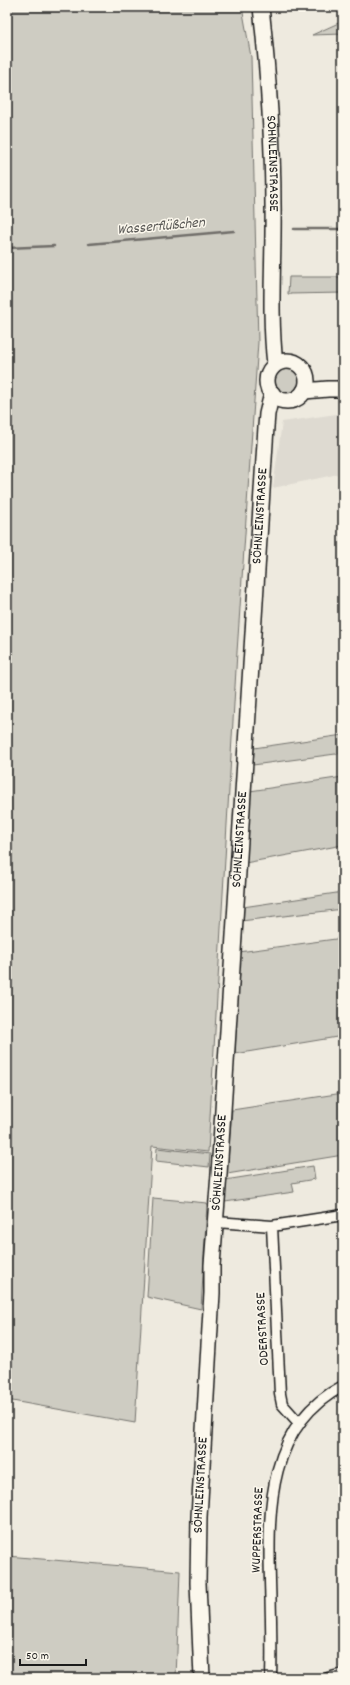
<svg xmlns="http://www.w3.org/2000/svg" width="350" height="1685" font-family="Dekko,sans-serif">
<rect width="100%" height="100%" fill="#eeeadf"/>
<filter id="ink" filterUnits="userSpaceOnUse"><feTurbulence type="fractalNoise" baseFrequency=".025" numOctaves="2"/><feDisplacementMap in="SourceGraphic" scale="8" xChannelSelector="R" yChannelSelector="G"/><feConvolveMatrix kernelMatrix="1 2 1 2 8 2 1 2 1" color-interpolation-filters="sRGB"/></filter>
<g filter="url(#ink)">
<!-- built -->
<path fill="#dedad1" d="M 343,413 L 343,473 L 273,488 L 282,422 Z"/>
<!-- green -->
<path fill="#ceccc2" stroke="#75746f" d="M 7,7 L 242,7 L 251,57 L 258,342 L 237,652 L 208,1152 L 152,1146 L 135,1423 L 7,1400 Z
M 343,21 L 343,34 L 312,35 Z
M 289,277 L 343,277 L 343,293 L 288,294 Z
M275 381a13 13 0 1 1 26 0a13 13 0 1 1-26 0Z
M 343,735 L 343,753 L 253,765 L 254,748 Z
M 343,777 L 343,845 L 245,863 L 250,791 Z
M 343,892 L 343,909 L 241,921 L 243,907 Z
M 343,938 L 343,1036 L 235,1054 L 239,952 Z
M 343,1093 L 343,1155 L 227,1174 L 232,1110 Z
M 157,1148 L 210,1154 L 209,1167 L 156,1161 Z
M 313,1166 L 315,1179 L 292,1183 L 294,1192 L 225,1202 L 225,1180 Z
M 153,1198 L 207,1203 L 201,1309 L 147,1297 Z
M 7,1556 L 180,1571 L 176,1678 L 7,1678 Z"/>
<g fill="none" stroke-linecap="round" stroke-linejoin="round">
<!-- stream -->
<path stroke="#6f6d69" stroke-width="2.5" d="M 294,229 L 343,229
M 89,244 L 234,231
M 7,248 L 54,246"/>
<!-- street casing -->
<g stroke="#1c1c1c" stroke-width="13">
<path id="street" d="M 216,1222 L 272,1226 L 343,1215
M 272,1226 L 280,1394 L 282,1404 L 299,1423
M 271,1678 C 272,1646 271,1613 270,1581 C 268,1507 268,1425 343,1386
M 328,1678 L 343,1674"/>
</g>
<!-- secondary casing -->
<g stroke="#1c1c1c" stroke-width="18">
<g id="secondary">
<path id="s1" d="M 261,7 C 268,72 273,138 273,204 C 274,257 269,311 275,364"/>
<circle cx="287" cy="381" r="20"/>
<path d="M 304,391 L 328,389 L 343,389"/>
<path id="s2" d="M 202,1678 L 198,1583 L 199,1517 L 212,1293 L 212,1265 L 219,1174 L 266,427 L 267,414 L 272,393"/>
</g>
</g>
<!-- street -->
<use href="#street" stroke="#fbf7ec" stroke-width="10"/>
<!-- secondary -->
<use href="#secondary" stroke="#fbf7ec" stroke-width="15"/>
</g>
</g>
<g text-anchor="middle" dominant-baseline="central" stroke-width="3" stroke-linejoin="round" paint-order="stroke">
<!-- street labels -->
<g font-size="14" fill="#1c1c1c" stroke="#fbf7ec">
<text stroke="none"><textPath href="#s1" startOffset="157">SÖHNLEINSTRASSE</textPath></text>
<text stroke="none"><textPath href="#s2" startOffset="1164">SÖHNLEINSTRASSE</textPath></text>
<text stroke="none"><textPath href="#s2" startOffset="840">SÖHNLEINSTRASSE</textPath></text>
<text stroke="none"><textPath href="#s2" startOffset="516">SÖHNLEINSTRASSE</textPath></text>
<text transform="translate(263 1329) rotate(-93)">ODERSTRASSE</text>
<text stroke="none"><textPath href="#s2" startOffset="193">SÖHNLEINSTRASSE</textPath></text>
<text transform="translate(258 1530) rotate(-88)">WUPPERSTRASSE</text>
</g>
<!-- water labels -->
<g font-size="15" font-style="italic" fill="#5a5956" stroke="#fbf7ec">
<text transform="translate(161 227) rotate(-5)">Wasserflüßchen</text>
</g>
</g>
<!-- margin -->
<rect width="350" height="1685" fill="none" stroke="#fbf7ec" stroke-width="24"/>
<rect x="12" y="12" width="326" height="1661" fill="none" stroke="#1c1c1c" stroke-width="1.5" filter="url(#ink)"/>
<!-- scale -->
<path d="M20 1659v6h66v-6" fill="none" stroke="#1c1c1c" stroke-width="2"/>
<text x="26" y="1659" font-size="12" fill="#1c1c1c" stroke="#fbf7ec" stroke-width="3" paint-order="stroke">50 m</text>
</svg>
